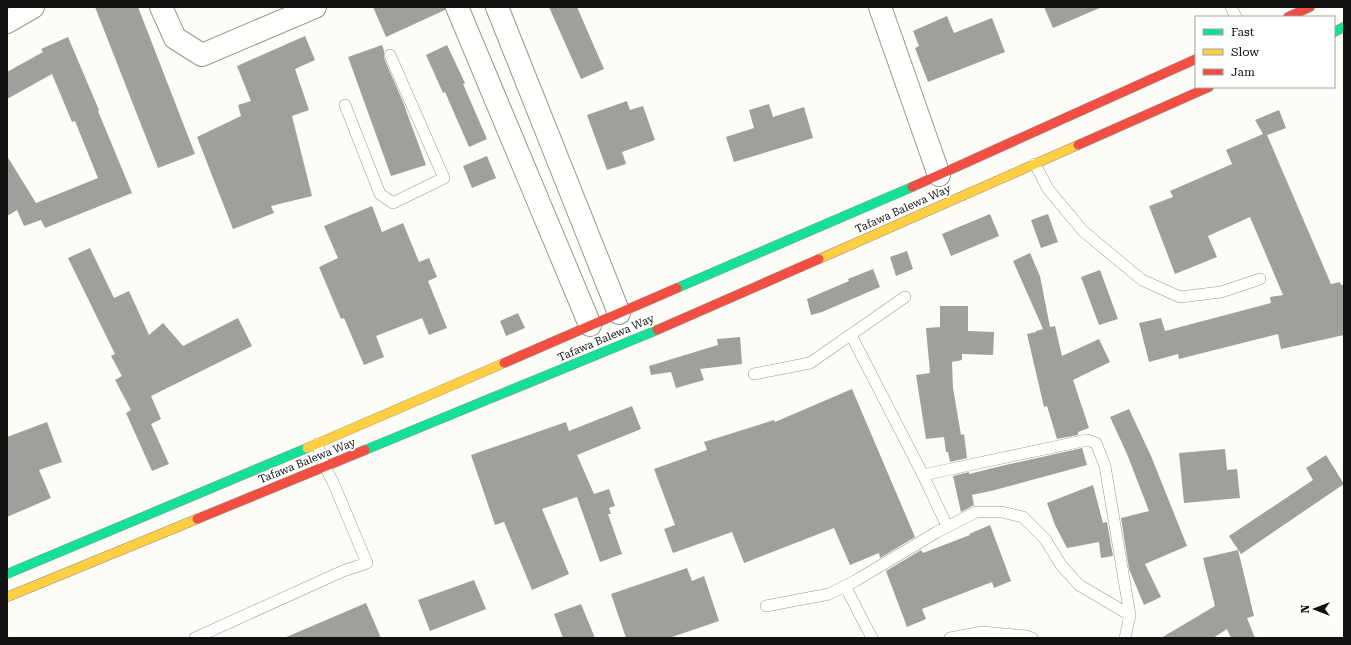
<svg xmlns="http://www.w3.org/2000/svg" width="1351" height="645" font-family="'Roboto Serif',serif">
<rect width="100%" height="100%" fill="#fdfcf7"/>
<!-- building -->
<path fill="#a19f9c" d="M 95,7 L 138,7 L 195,154 L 158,168 Z
M 373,7 L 445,7 L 445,10 L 386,37 Z
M 549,7 L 577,7 L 604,69 L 581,79 Z
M 1044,7 L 1102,7 L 1053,28 Z
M 947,16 L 954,33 L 992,18 L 1005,52 L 928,82 L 915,48 L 919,46 L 913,31 Z
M 305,36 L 315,60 L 295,69 L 309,110 L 292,116 L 312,196 L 271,206 L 274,213 L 233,229 L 197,137 L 241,116 L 238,105 L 251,101 L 237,66 Z
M 68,37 L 99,110 L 98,111 L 132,193 L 45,228 L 41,220 L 24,226 L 17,210 L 7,216 L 7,156 L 36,203 L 98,178 L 75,121 L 72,122 L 52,74 L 7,99 L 7,72 L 43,52 L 41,49 Z
M 382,45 L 384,51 L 384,58 L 403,102 L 426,165 L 391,176 L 348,57 Z
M 447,45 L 465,83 L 463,84 L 487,139 L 469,147 L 445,92 L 443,93 L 426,55 Z
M 627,101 L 630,110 L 643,106 L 655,140 L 622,152 L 626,164 L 607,170 L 587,115 Z
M 769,104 L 773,117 L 804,107 L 813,138 L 734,162 L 726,137 L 754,128 L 749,110 Z
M 1279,110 L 1286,128 L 1267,135 L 1331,284 L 1340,282 L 1341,285 L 1344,284 L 1344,335 L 1281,349 L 1278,334 L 1179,359 L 1178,354 L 1149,362 L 1139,323 L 1161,318 L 1165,331 L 1271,303 L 1270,297 L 1283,295 L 1250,217 L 1208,236 L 1217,257 L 1175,274 L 1149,206 L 1173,197 L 1170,191 L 1232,164 L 1226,150 L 1263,134 L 1255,120 Z
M 487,156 L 496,178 L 472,188 L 463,166 Z
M 372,206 L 382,232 L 403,223 L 419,262 L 429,258 L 437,277 L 428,281 L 447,328 L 429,335 L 422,318 L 376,336 L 384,357 L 364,365 L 344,318 L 341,319 L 319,267 L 338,258 L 324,226 Z
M 990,214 L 999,236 L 951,256 L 942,234 Z
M 1048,214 L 1058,242 L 1041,248 L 1031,220 Z
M 90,248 L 114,298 L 129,291 L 149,335 L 163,323 L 183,346 L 238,318 L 252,346 L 151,396 L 161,419 L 151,424 L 169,464 L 152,471 L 126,413 L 131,410 L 115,380 L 122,376 L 111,356 L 115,354 L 68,258 Z
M 907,251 L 913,269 L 896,276 L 890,257 Z
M 1030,253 L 1040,276 L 1050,327 L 1055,326 L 1062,356 L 1099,339 L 1110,362 L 1073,380 L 1089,428 L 1078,432 L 1078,435 L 1057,439 L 1047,406 L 1044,407 L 1027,334 L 1036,332 L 1036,331 L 1043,329 L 1013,261 Z
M 873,269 L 880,287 L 822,312 L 811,315 L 807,299 L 849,281 L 848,279 Z
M 1100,270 L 1118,319 L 1099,325 L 1081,277 Z
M 940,306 L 968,306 L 968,331 L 994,332 L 993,355 L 962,354 L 962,360 L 952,362 L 953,388 L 961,435 L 964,434 L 967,458 L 950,462 L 948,452 L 946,452 L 944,437 L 926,439 L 916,375 L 930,373 L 926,328 L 940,327 Z
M 518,313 L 525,328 L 506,336 L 500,321 Z
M 740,337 L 742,364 L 700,369 L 704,380 L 676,388 L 671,372 L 651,375 L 649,366 L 718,345 L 717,339 Z
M 852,389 L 915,537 L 880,558 L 879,553 L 850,565 L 834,528 L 744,563 L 732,532 L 673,553 L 664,529 L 675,525 L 654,469 L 707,450 L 704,442 L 774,420 L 775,422 Z
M 632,406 L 641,429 L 577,455 L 594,494 L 609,489 L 615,506 L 609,508 L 611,514 L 608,514 L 622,554 L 600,562 L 577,497 L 542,509 L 569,574 L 532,590 L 504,522 L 495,525 L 471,455 L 566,422 L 569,431 Z
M 1129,409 L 1151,456 L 1187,546 L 1145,564 L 1161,597 L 1144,605 L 1129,569 L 1121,518 L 1149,511 L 1127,454 L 1110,417 Z
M 47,422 L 62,462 L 39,470 L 51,498 L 7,517 L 7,437 Z
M 1082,448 L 1087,465 L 995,490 L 972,495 L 974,505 L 961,512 L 953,476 L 969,472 L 969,474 L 1001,466 Z
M 1225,449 L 1227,470 L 1237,469 L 1240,498 L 1184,503 L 1179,453 Z
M 1326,455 L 1344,484 L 1241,554 L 1229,536 L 1313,480 L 1306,468 Z
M 1093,485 L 1103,523 L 1107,522 L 1113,556 L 1101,558 L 1099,542 L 1067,548 L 1055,525 L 1047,503 Z
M 990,525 L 1011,581 L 994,588 L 992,582 L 922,609 L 926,619 L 907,627 L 886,571 L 921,550 L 923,553 L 970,535 L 969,534 Z
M 1238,550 L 1254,616 L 1247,618 L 1255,638 L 1231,638 L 1227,629 L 1213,638 L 1161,638 L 1215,606 L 1203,558 Z
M 687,568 L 692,581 L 704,576 L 719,621 L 669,638 L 626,638 L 611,594 Z
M 474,580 L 486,609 L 430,631 L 418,600 Z
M 366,603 L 381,638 L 284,638 Z
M 581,604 L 595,638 L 563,638 L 554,614 Z"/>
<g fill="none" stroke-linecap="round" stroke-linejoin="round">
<!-- lane casing -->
<g stroke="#979795" stroke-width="12">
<path id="lane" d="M 1231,7 L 1236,17
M 345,105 L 380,194 L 393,203 L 444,178 L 390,55
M 1035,164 L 1048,189 L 1083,231 L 1142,280 L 1180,297 L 1221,292 L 1260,279
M 851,335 L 923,475 L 1087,440 L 1096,443 L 1105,466 L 1130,615 L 1125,638
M 754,374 L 810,363 L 905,297
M 923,475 L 947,526
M 845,586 L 872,638
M 766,606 L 829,594 L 855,581 L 937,532 L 976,512 L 1002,512 L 1023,517 L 1045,539 L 1061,565 L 1079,585 L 1130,615
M 195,638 L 343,571 L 367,563 L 333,482 L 325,467 L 317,444
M 950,638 L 982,632 L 1026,636 L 1032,638"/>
</g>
<!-- street casing -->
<g stroke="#979795" stroke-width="24">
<path id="street" d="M 161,7 L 175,38 L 202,55 L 315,7
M 457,7 L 590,325
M 497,7 L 619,313
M 880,7 L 939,175
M 7,22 L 33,7"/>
</g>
<!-- fast casing -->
<g stroke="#8e8d8b" stroke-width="10">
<path id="fast" d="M 1334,32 L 1344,27
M 677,288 L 912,187
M 365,450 L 657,330
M 7,574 L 307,448"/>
</g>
<!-- slow casing -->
<g stroke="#8e8d8b" stroke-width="10">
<path id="slow" d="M 819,259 L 1078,145
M 307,448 L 504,363
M 7,597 L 197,519"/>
</g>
<!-- jam casing -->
<g stroke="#8e8d8b" stroke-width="10">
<path id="jam" d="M 1288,17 L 1310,7
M 1078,145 L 1209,87
M 912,187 L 1196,59
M 657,330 L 819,259
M 504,363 L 677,288
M 197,519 L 365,450"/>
</g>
<!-- lane -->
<use href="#lane" stroke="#fffffe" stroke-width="11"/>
<!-- street -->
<use href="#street" stroke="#fffffe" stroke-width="22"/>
<!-- fast -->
<use href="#fast" stroke="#16e098" stroke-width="9"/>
<!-- slow -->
<use href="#slow" stroke="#ffcf43" stroke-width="9"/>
<!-- jam -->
<use href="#jam" stroke="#f24e42" stroke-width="9"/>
</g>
<g text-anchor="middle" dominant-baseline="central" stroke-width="4" stroke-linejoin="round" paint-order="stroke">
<!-- street labels -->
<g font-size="11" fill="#111" stroke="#fff">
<text transform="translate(903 209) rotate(-24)">Tafawa Balewa Way</text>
<text transform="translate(606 338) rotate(-23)">Tafawa Balewa Way</text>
<text transform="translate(307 461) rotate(-22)">Tafawa Balewa Way</text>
</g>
</g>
<!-- border -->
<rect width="1351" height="645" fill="none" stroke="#111111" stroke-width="16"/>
<!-- legend -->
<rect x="1195" y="16" width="140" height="72" fill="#ffffff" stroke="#a0a0a0"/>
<rect x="1203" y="29" width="20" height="6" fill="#16e098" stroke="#a0a0a0"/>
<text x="1231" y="36" font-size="12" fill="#111111">Fast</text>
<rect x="1203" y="49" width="20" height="6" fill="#ffcf43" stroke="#a0a0a0"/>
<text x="1231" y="56" font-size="12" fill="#111111">Slow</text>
<rect x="1203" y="69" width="20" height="6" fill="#f24e42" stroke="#a0a0a0"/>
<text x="1231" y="76" font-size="12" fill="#111111">Jam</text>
<!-- north arrow -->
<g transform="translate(1315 609) rotate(270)" stroke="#ffffff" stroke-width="3" paint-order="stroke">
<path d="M0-3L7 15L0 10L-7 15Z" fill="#111111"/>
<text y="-6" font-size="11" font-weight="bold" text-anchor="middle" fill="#111111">N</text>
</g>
</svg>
